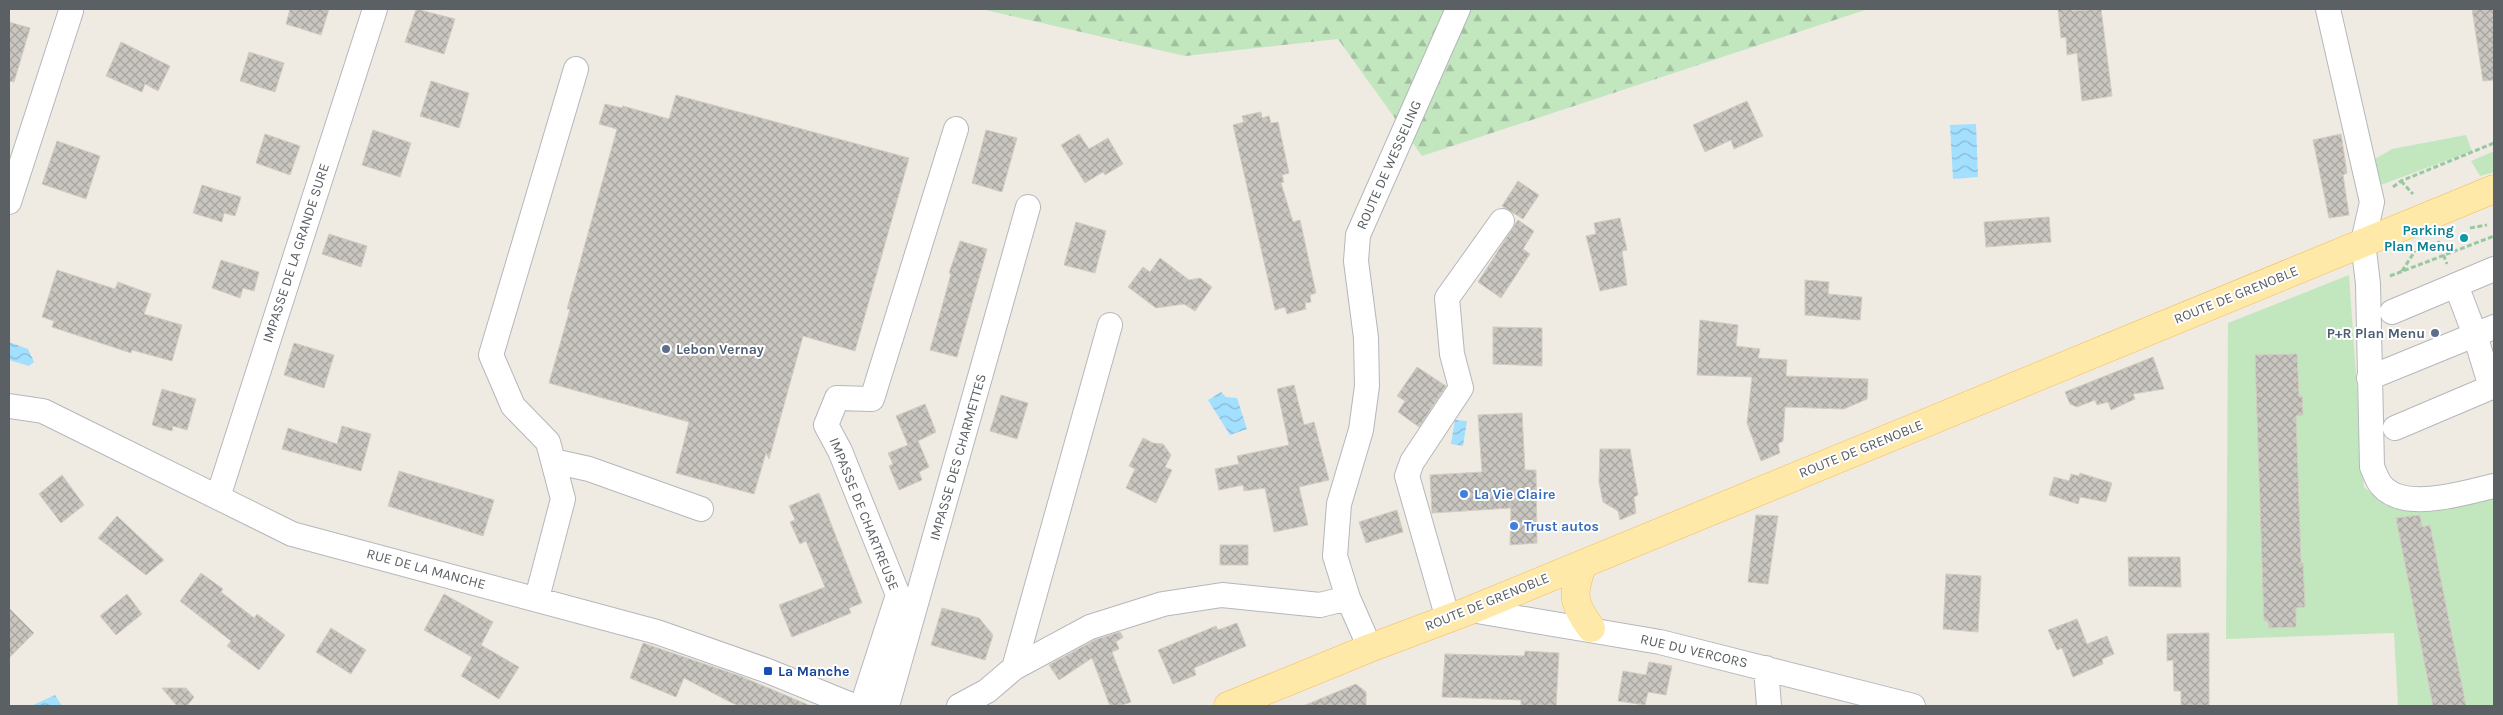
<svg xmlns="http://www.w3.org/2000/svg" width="2503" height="715" font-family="Karla,sans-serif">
<defs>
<pattern id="forest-firs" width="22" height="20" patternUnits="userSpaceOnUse" patternTransform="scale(1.25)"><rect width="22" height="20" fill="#c2e7bf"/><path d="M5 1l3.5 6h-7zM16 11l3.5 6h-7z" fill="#a1bf9f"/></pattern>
<pattern id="water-waves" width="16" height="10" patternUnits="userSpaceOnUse" patternTransform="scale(1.25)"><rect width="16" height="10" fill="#a3dfff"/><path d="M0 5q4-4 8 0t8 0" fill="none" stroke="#88b8d2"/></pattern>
<pattern id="building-cross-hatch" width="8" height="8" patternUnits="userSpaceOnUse" patternTransform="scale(1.25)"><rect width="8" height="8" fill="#c9c6c0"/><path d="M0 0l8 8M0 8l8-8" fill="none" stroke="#a6a4a0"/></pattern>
</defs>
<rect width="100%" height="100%" fill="#efebe3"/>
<!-- green -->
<path fill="#c2e7bf" d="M 2466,135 L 2472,151 L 2370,189 L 2365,165 L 2392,149 Z
M 2492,152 L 2494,153 L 2494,172 L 2480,176 L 2471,161 Z
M 2349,275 L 2364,487 L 2385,505 L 2404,510 L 2494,498 L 2494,706 L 2398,706 L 2394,633 L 2226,639 L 2228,323 Z"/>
<!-- forest -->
<path fill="url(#forest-firs)" d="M 981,9 L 1868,9 L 1422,156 L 1338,39 L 1185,56 Z"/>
<!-- water -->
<path fill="url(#water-waves)" d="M 1976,124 L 1978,177 L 1953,179 L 1950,125 Z
M 9,342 L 28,349 L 34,362 L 29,366 L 9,360 Z
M 1221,392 L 1226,397 L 1237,398 L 1247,429 L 1230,435 L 1208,400 Z
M 1455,420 L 1467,421 L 1463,446 L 1451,444 Z
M 55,695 L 62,706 L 31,706 Z"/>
<!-- building -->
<path fill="url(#building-cross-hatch)" stroke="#d3ccc1" d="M 290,9 L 329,9 L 321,35 L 286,24 Z
M 416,9 L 455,19 L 444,54 L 405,42 Z
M 2058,9 L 2070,9 L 2072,11 L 2101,9 L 2112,96 L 2082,101 L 2077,53 L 2067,55 L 2066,37 L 2061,38 Z
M 2472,9 L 2494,9 L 2494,80 L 2483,81 Z
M 9,22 L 30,28 L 14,82 L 9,81 Z
M 121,42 L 170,66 L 158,91 L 145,84 L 142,92 L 106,76 Z
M 249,52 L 284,63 L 275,92 L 240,81 Z
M 431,81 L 469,93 L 459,128 L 420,116 Z
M 676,95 L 909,158 L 855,351 L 803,336 L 769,459 L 766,453 L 754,494 L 676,473 L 689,422 L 549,383 L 570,309 L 567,309 L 617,129 L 599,124 L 605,104 L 622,108 L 623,106 L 669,119 Z
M 1747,101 L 1763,136 L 1734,149 L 1731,140 L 1705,152 L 1693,125 Z
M 1261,112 L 1262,118 L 1269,116 L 1271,123 L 1278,122 L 1289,173 L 1282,175 L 1284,182 L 1281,183 L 1293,222 L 1300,220 L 1316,293 L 1310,295 L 1311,302 L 1305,303 L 1306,309 L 1287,314 L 1285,307 L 1275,310 L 1233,125 L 1244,122 L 1242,116 Z
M 373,130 L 411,143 L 400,177 L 362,165 Z
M 986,130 L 1017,138 L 1002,192 L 972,183 Z
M 265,134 L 300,146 L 290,175 L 256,163 Z
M 1079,134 L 1089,149 L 1108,138 L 1123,164 L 1105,175 L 1103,172 L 1085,183 L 1061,145 Z
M 2341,134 L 2347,173 L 2343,175 L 2349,215 L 2329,218 L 2313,140 Z
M 57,141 L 100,156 L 86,199 L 42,184 Z
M 1518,181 L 1539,195 L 1523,219 L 1502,206 Z
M 202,185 L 241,197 L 235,216 L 224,213 L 222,222 L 193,213 Z
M 2049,217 L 2051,242 L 1986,247 L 1984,222 Z
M 1620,218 L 1627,250 L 1622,251 L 1627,285 L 1600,291 L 1586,236 L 1596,234 L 1594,223 Z
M 1518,220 L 1534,231 L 1523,249 L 1530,254 L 1501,298 L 1478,282 Z
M 1076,222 L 1106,231 L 1095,273 L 1064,265 Z
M 329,234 L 367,246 L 361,267 L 322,254 Z
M 960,241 L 987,249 L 957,357 L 930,350 L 951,274 L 949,273 Z
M 1160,258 L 1189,280 L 1200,278 L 1212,287 L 1195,311 L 1184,304 L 1156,308 L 1128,287 L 1143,267 L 1150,272 Z
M 221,260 L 259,272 L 254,291 L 243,288 L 240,298 L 212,288 Z
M 57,270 L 115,289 L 118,282 L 151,294 L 144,314 L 182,325 L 172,361 L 132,350 L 131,353 L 52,327 L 54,321 L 42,317 Z
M 1805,280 L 1829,282 L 1828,294 L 1862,297 L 1860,320 L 1805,315 Z
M 1700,320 L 1738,325 L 1736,346 L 1760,349 L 1758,358 L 1787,360 L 1786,376 L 1868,379 L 1867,399 L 1844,409 L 1785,407 L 1783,441 L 1778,444 L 1780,453 L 1761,461 L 1747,423 L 1752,377 L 1697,375 Z
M 1493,327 L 1542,328 L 1542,366 L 1493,364 Z
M 294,343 L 334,355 L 324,388 L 284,375 Z
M 2297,354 L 2299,396 L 2302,396 L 2303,415 L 2296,416 L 2301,563 L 2303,563 L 2305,607 L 2296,608 L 2296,627 L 2269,628 L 2268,621 L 2264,621 L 2255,355 Z
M 2153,357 L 2164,389 L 2133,394 L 2135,399 L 2111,410 L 2108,402 L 2097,405 L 2095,400 L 2077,407 L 2070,404 L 2065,392 Z
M 1417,367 L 1446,386 L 1419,427 L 1398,412 L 1405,401 L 1397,396 Z
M 1294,385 L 1304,425 L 1314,422 L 1329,480 L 1299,487 L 1308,525 L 1274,532 L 1265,488 L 1244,491 L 1243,485 L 1219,490 L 1215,469 L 1239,464 L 1237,456 L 1289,445 L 1277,389 Z
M 162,389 L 196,399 L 187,430 L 173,426 L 172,431 L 152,425 Z
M 1001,395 L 1028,403 L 1017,439 L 990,431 Z
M 925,404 L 936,432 L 918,441 L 929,467 L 919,472 L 922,480 L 899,490 L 889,466 L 893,464 L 888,453 L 908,445 L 896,416 Z
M 1522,413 L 1525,470 L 1536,470 L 1537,543 L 1510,545 L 1511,508 L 1432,513 L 1430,475 L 1482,472 L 1478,415 Z
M 342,426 L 371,434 L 361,471 L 282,449 L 288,428 L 337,444 Z
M 1143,438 L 1153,443 L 1163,444 L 1171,455 L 1165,467 L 1172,470 L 1156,503 L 1126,488 L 1135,469 L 1129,466 Z
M 1600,449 L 1630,449 L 1638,495 L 1634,497 L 1636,513 L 1620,520 L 1618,511 L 1603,502 L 1599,482 Z
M 399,471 L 494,500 L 483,536 L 388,506 Z
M 2080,473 L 2112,483 L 2106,502 L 2080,497 L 2078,504 L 2049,495 L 2054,477 L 2069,481 L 2071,474 L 2079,476 Z
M 62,475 L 84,505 L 61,523 L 39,494 Z
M 819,493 L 862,603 L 849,608 L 851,613 L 792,637 L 779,605 L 825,587 L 806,541 L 800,544 L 790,522 L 795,520 L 789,506 Z
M 1397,510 L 1403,532 L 1366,543 L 1359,522 Z
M 1756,515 L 1778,516 L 1768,584 L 1748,582 Z
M 2420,515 L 2422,527 L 2430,525 L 2466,706 L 2433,706 L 2396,518 Z
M 117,516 L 164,560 L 146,575 L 98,538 Z
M 1220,545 L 1248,545 L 1248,565 L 1220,565 Z
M 2128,557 L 2180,557 L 2181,587 L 2129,586 Z
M 201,573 L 223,589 L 221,592 L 254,618 L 257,614 L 285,635 L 259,670 L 227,646 L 231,641 L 180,601 Z
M 1946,574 L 1981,576 L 1978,632 L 1943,629 Z
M 127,594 L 142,614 L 116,635 L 100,616 Z
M 444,594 L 493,622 L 481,645 L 519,667 L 499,699 L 461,676 L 472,657 L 424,630 Z
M 9,608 L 34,633 L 9,658 Z
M 942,608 L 979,618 L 993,635 L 985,660 L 931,645 Z
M 2077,619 L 2087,644 L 2107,636 L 2114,654 L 2102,659 L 2103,664 L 2073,677 L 2062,648 L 2057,650 L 2048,630 Z
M 1237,623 L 1246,646 L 1194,668 L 1196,675 L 1173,684 L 1158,650 L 1216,626 L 1218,630 Z
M 331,628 L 366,650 L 351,674 L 316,652 Z
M 1120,632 L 1123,637 L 1116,642 L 1119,649 L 1112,652 L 1131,702 L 1120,706 L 1110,706 L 1092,658 L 1059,680 L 1049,665 L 1095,640 Z
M 2209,633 L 2209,706 L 2181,706 L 2181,691 L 2174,691 L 2173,660 L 2167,661 L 2167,634 Z
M 643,643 L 740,676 L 811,706 L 738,706 L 684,678 L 676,697 L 630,678 Z
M 1525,651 L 1559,653 L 1556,706 L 1521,706 L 1521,700 L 1442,697 L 1445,654 L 1524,656 Z
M 1649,662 L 1672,666 L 1666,695 L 1648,692 L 1645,705 L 1618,701 L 1623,671 L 1646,675 Z
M 1356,684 L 1366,692 L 1366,706 L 1303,706 Z
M 162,688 L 186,688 L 194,697 L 187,706 L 177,706 Z"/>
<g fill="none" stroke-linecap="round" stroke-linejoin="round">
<!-- minor casing -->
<g stroke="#b4b7bb" stroke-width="26">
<path id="minor" d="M 2328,9 L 2372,202 L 2363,242 L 2368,284 L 2372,467 C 2375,473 2377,480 2381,485 C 2404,513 2465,492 2494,486
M 9,202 L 71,11
M 2456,285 L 2475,335 L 2491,387
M 2392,312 L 2494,269
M 2369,378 L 2494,327
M 9,406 L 43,411 L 292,534 L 657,632 L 768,671 L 854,706
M 2395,428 L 2494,386
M 553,461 L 589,469 L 701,509
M 218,497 L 375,9
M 537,598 L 563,499 L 548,442 L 513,406 L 491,355 L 576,69
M 1471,610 L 1660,642 L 1913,706
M 1448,619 L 1407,476 L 1412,462 L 1461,388 L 1452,354 L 1447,298 L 1502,221
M 1370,648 L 1348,598 L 1335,556 L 1339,504 L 1361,430 L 1367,386 L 1366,338 L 1356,261 L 1358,235 L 1458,9
M 1014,668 L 1110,325
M 1766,668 L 1769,706
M 862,706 L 898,595 L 840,451 L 826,425 L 837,398 L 872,399 L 956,129
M 887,706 L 1028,207
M 959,706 L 987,691 L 1014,668 L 1090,627 L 1163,604 L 1222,595 L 1320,605 L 1348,598"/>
</g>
<!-- major casing -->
<g stroke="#f5bb55" stroke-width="29">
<path id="major" d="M 1583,564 C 1572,593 1572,603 1591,628
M 1228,706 L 1370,648 L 1471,610 L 2494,189"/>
</g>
<!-- path -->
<path stroke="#98c8a1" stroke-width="3" stroke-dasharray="5 2.5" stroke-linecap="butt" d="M 2401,181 L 2413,194
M 2393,187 L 2401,181 L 2494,143
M 2470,228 L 2487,225
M 2438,241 L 2447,264
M 2402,271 L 2415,251
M 2390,276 L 2494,236"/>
<!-- minor -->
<use href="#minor" stroke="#fff" stroke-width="24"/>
<!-- major -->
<use href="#major" stroke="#ffe9a8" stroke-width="28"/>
</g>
<!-- markers -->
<circle fill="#0f9aa8" stroke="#fff" stroke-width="2" cx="2464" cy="238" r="5"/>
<g fill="#5c6f8a" stroke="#fff" stroke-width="2">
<circle cx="2435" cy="333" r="5"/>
<circle cx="666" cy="349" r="5"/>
</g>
<g fill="#3f7fe0" stroke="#fff" stroke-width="2">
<circle cx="1464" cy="494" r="5"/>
<circle cx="1514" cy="526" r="5"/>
</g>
<rect fill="#1a4fb4" stroke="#fff" stroke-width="2" x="763" y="666" width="10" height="10" rx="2.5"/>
<g text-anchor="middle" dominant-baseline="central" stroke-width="4" stroke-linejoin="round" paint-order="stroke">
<!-- street labels -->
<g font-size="14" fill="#5b6064" stroke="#fff">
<text transform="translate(1389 165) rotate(-66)">ROUTE DE WESSELING</text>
<text transform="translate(296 253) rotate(-72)">IMPASSE DE LA GRANDE SURE</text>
<text transform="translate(2236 295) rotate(-22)">ROUTE DE GRENOBLE</text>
<text transform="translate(1861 449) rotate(-22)">ROUTE DE GRENOBLE</text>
<text transform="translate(958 457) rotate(-74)">IMPASSE DES CHARMETTES</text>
<text transform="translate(864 514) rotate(68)">IMPASSE DE CHARTREUSE</text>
<text transform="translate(426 569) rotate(15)">RUE DE LA MANCHE</text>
<text transform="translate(1487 602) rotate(-22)">ROUTE DE GRENOBLE</text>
<text transform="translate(1694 651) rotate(13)">RUE DU VERCORS</text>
</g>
<!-- culture labels -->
<g font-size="14" font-weight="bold" fill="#0d838f" stroke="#fff" text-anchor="end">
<text x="2454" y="230">Parking<tspan x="2454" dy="16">Plan Menu</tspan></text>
</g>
<!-- service labels -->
<g font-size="14" font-weight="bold" fill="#4e5e75" stroke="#fff" text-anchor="end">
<text x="2425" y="333">P+R Plan Menu</text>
<text x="676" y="349" text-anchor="start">Lebon Vernay</text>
</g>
<!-- shop labels -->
<g font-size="14" font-weight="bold" fill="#366cbe" stroke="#fff" text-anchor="start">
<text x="1474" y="494">La Vie Claire</text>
<text x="1524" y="526">Trust autos</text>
</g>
<!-- transit labels -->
<g font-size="14" font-weight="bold" fill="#164399" stroke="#fff" text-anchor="start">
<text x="778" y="671">La Manche</text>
</g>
</g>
<!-- border -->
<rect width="2503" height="715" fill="none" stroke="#5b6064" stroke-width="20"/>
</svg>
